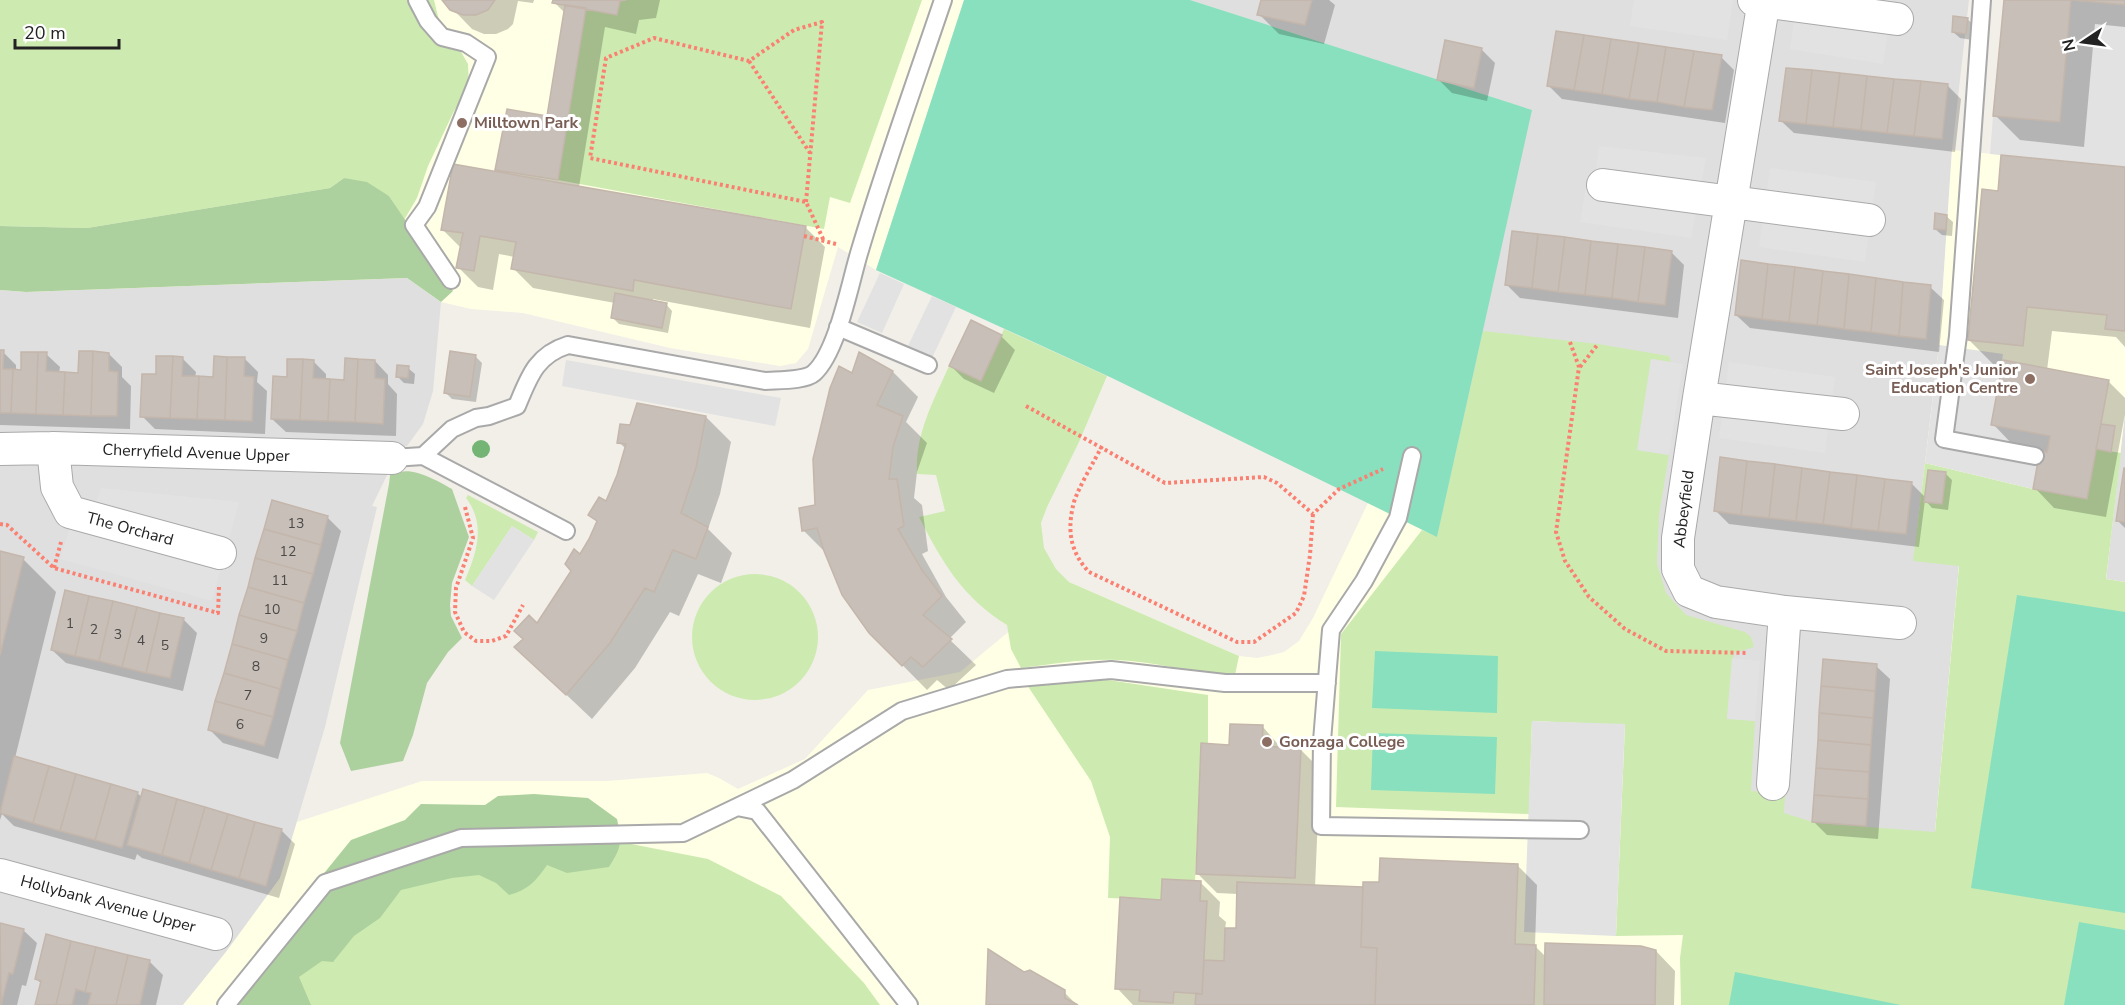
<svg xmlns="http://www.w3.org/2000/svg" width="2125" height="1005" font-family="'Nunito Sans',sans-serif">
<rect width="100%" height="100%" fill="#f2efe9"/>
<!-- residential -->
<path fill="#e0dfdf" d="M 1190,0 L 1969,0 L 1952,150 L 1939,345 L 1959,565 L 1925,943 L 1437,537 L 1531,110 Z
M 407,278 L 441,302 L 433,391 L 423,424 L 407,446 L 393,451 L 391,467 L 372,506 L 377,507 L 325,727 L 280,878 L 226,952 L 183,1005 L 0,1005 L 0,290 L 26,292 Z
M 2125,413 L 2125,582 L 2106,580 Z"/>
<!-- education -->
<path fill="#ffffe5" d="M 0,0 L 964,0 L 876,270 L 838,247 L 808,349 L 796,363 L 780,366 L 670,348 L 523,313 L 471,309 L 441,302 L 407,278 L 26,292 L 0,290 Z
M 1952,150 L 2125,167 L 2125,413 L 2106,579 L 2125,582 L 2125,1005 L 183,1005 L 226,952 L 280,878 L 297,822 L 422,781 L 607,781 L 707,773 L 719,778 L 738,789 L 805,759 L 868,690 L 960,672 L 1069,582 L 1239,656 L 1257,658 L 1272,655 L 1284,652 L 1299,641 L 1313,618 L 1368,503 L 1437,537 L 1717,725 L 1690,882 L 1925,943 L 1959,565 L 1917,530 L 1939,345 Z"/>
<!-- grass -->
<path fill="#cdebb0" d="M 0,0 L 434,0 L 444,41 L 460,50 L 468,64 L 469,86 L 454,111 L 428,166 L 417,198 L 404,220 L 389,196 L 344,178 L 330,188 L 87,228 L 0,226 Z
M 626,0 L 922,0 L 850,203 L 830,197 L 824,229 L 558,180 L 586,8 L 617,15 L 620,1 Z
M 1004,329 L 1107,376 L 1079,442 L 1047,507 L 1041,523 L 1044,548 L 1056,569 L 1069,582 L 1239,656 L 1235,675 C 1200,675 1166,664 1131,661 C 1092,657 1059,663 1021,668 L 1011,649 L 1007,625 C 962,597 942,562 919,517 L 945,511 L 936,475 L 917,474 C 915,434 933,402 949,366 L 981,381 Z
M 1483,331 L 1598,344 L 1669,356 L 1671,362 L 1652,359 L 1638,450 L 1669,455 L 1659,515 L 1657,564 L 1666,593 L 1686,615 L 1745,632 L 1751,637 L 1754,647 L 1734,653 L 1727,718 L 1755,721 L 1751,791 L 1785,793 L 1784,813 L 1816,823 L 1935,832 L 1959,566 L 1913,561 L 1925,463 L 2033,489 L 2096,449 L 2121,453 L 2106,579 L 2125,582 L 2125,1005 L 1681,1005 L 1680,958 L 1683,935 L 1616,936 L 1625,725 L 1532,721 L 1529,814 L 1336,807 L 1341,634 L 1422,530 L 1437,536 Z
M 468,495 L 538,532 L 534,540 L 512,526 L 472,586 L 465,580 C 477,552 486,524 466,498 Z
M692 637a63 63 0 1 1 126 0a63 63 0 1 1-126 0Z
M 1108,680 L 1208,695 L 1208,744 L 1201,744 L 1195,881 L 1162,879 L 1161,900 L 1108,898 L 1110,837 L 1091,781 L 1027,685 Z
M 465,842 L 626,843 L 708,859 L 781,896 L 864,983 L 880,1005 L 234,1005 Z"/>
<!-- forest -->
<path fill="#add19e" d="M 344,178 L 367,182 L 389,196 L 453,291 L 441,302 L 407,278 L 26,292 L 0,290 L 0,226 L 87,228 L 330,188 Z
M 391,467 L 400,472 C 415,468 438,481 452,489 L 469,537 L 452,583 L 450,605 L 451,616 L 462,638 L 448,652 L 427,683 L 413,735 L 403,761 L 351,771 L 340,743 L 389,484 Z
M 534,794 L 588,798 L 617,819 C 622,842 622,847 609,867 L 567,873 L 547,865 C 536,881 528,890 509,895 L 496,883 L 479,875 L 452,878 L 401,890 L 380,918 L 354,936 L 333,962 L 322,961 L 299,977 L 311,1005 L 234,1005 L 291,914 L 351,840 L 405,820 L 421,804 L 485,805 L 498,796 Z"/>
<!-- pitch -->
<path fill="#88e0be" d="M 964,0 L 1190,0 L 1532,110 L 1437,537 L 1112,378 L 876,270 Z
M 2017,595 L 2125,612 L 2125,913 L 1971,888 Z
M 1375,651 L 1498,656 L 1497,713 L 1372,708 Z
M 1373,733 L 1497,737 L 1495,794 L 1371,790 Z
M 2079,922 L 2125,930 L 2125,1005 L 2064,1005 Z
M 1735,972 L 1901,1005 L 1729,1005 Z"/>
<!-- parking -->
<path fill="#e2e2e2" d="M 1634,0 L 1733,0 L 1727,40 L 1630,26 Z
M 1797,0 L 1893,0 L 1883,64 L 1790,49 Z
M 2071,0 L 2125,5 L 2125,167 L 1990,154 L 1993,116 L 2060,122 Z
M 1599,146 L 1706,158 L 1691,238 L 1580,222 L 1587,180 L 1595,175 Z
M 1770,168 L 1876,182 L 1865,262 L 1759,247 Z
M 880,273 L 904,284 L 882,333 L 857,322 Z
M 932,296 L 956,307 L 932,358 L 908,346 Z
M 1939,345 L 2003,354 L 1991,425 L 2050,436 L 2047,452 L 2041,450 L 2033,489 L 1925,463 Z
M 1651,359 L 1683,364 L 1669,455 L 1637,450 Z
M 566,360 L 781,398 L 775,426 L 562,386 Z
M 1729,362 L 1835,377 L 1825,453 L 1719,438 Z
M 101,488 L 239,502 L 212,601 L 60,559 L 78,502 L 96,502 Z
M 512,526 L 534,540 L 494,600 L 472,586 Z
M 1732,658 L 1760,661 L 1755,721 L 1727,719 Z
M 1532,721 L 1625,724 L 1616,936 L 1524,932 Z"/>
<!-- shadow -->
<path fill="#0003" d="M 444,0 L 534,0 L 533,3 L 518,1 L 513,24 L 508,29 L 496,34 L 484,34 L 472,29 Z
M 552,0 L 660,0 L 656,18 L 639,20 L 636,34 L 605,27 L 579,187 L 805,227 L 825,247 L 810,328 L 653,299 L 653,302 L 666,304 L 672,311 L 668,333 L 619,324 L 612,317 L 615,303 L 533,288 L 513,268 L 515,257 L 499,254 L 493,290 L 478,287 L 458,267 L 462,249 L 442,229 L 496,172 L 508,111 L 548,118 L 565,13 Z
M 1263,0 L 1329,0 L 1335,5 L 1324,44 L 1279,34 L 1259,14 Z
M 2005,0 L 2125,0 L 2125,27 L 2095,24 L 2084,147 L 2020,140 L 1995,115 Z
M 1967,19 L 1974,25 L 1972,40 L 1960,38 L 1953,32 Z
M 1481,49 L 1495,63 L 1487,101 L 1452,93 L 1438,79 Z
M 1721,57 L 1734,70 L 1725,123 L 1562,99 L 1549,86 Z
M 1947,85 L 1961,99 L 1955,152 L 1794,133 L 1780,120 Z
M 2125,168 L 2125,347 L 2116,337 L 2052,331 L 2047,370 L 2108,381 L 2125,398 L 2125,414 L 2106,517 L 2054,508 L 2035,488 L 2042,450 L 2012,444 L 1993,424 L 2003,366 L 1994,365 L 1969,340 L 1999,192 Z
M 1946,216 L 1953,222 L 1952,236 L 1942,235 L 1935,229 Z
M 1671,252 L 1684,265 L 1678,318 L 1520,298 L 1506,284 Z
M 1930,287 L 1944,300 L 1939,352 L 1750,328 L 1736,315 Z
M 1001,336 L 1015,350 L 994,393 L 964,379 L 951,366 Z
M 0,352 L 3,352 L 16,365 L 16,371 L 22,371 L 46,354 L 60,367 L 59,373 L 79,374 L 109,354 L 122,367 L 122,377 L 131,386 L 130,429 L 0,425 Z
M 860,355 L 893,372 L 918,397 L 906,422 L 927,443 L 917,472 L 914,498 L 922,505 L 928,551 L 922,554 L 946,597 L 966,622 L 949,639 L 976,665 L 949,690 L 937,680 L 927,690 L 870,632 L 826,553 L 803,530 L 817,506 Z
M 475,356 L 482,363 L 476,402 L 452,399 L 446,393 Z
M 182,358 L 196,372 L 195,378 L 215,379 L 245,359 L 258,372 L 257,382 L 267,391 L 265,434 L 155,429 L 142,416 L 157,376 Z
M 313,361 L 326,374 L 326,381 L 345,382 L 375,361 L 388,375 L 388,384 L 397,394 L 396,436 L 286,432 L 272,419 L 288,378 Z
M 408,368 L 415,374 L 414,384 L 404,383 L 398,377 Z
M 706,417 L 731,442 L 720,494 L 708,529 L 732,553 L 721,583 L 698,574 L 679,616 L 670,612 L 635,668 L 592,719 L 516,647 L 537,625 L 581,557 L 598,522 L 590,515 L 607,503 L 619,475 L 626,449 L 619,442 L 631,427 Z
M 2125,472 L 2125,528 L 2118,521 Z
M 1946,474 L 1952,480 L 1948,510 L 1932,508 L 1925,500 L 1919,547 L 1729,524 L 1716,511 L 1912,484 L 1926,498 Z
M 273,502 L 328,518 L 341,531 L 278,759 L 223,743 L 210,730 Z
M 0,553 L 23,559 L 56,592 L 15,758 L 137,793 L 142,797 L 144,791 L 282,831 L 295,844 L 279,898 L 142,858 L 137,854 L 135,860 L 14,826 L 2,814 L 0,820 Z
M 184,620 L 197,633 L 183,691 L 66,663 L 52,650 Z
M 1876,666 L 1890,679 L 1878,839 L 1827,835 L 1814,822 Z
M 1263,727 L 1282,749 L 1300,749 L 1320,769 L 1315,887 L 1365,888 L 1381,884 L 1517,865 L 1537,885 L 1535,946 L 1547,958 L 1656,951 L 1675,971 L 1674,1005 L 1133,1005 L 1117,988 L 1163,901 L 1201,883 L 1220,902 L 1219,916 L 1226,922 L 1225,930 L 1237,930 L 1238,894 L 1217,893 L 1197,873 L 1231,746 Z
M 0,924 L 23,930 L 37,943 L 26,986 L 22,985 L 17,1005 L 0,1005 Z
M 150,962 L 163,975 L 156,1005 L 37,1005 L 42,984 L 36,979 Z
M 1024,973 L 1064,992 L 1077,1005 L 988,1005 Z"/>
<!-- building -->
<path fill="#c7bfb8" stroke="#c4b6ab" stroke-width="1.5" d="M 442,0 L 495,0 L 488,10 L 476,15 L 463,15 L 450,10 Z
M 553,0 L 626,0 L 620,1 L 617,15 L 552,3 Z
M 1261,0 L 1312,0 L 1305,25 L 1257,15 Z
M 2004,0 L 2071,0 L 2060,122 L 1993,116 Z
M 2073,0 L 2125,0 L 2125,5 Z
M 565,5 L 586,8 L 558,180 L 495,170 L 507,109 L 547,116 Z
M 1953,16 L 1968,18 L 1966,34 L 1952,32 Z
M 1556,31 L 1584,35 L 1574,90 L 1547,86 Z
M 1584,35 L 1611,39 L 1602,94 L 1574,90 Z
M 1611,39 L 1639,43 L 1629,99 L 1602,94 Z
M 1445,40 L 1482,48 L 1474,88 L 1437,80 Z
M 1639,43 L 1666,47 L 1657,102 L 1629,99 Z
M 1666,47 L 1694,51 L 1684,107 L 1657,102 Z
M 1694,51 L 1722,55 L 1712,110 L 1684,107 Z
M 1786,68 L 1812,70 L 1806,124 L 1779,121 Z
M 1812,70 L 1840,73 L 1833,127 L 1806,124 Z
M 1840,73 L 1867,76 L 1861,130 L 1833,127 Z
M 1867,76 L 1894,79 L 1887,133 L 1861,130 Z
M 1894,79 L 1921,81 L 1914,136 L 1887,133 Z
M 1921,81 L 1948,84 L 1942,139 L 1914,136 Z
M 2001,155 L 2125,167 L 2125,331 L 2105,329 L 2107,315 L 2027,307 L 2023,346 L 1968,340 L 1982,189 L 1998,191 Z
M 453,164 L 806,226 L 791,309 L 634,280 L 633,291 L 511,269 L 516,242 L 480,236 L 474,271 L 456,268 L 463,233 L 441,230 Z
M 1935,213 L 1947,215 L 1946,230 L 1934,229 Z
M 1512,231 L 1538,234 L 1532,288 L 1505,285 Z
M 1538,234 L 1565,237 L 1558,292 L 1532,288 Z
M 1565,237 L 1591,241 L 1585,295 L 1558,292 Z
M 1591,241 L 1618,244 L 1612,298 L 1585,295 Z
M 1618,244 L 1645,247 L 1638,302 L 1612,298 Z
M 1645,247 L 1672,251 L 1665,305 L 1638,302 Z
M 1741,260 L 1768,264 L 1762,319 L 1735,315 Z
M 1768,264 L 1795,267 L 1789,322 L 1762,319 Z
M 1795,267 L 1823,271 L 1817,325 L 1789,322 Z
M 1823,271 L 1849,274 L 1844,329 L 1817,325 Z
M 1849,274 L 1876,278 L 1871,332 L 1844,329 Z
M 1876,278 L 1903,282 L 1899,336 L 1871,332 Z
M 1903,282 L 1931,285 L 1926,339 L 1899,336 Z
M 615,293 L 667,303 L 662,328 L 611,318 Z
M 971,320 L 1002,335 L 981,381 L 949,366 Z
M 0,350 L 4,350 L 3,369 L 13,369 L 11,413 L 0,413 Z
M 79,351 L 93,351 L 91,416 L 63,415 L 65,372 L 78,373 Z
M 93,351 L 109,353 L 109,371 L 118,372 L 117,416 L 91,416 Z
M 450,351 L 476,355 L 470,397 L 444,393 Z
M 21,352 L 38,352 L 36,414 L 11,413 L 13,369 L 21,370 Z
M 38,352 L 47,352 L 46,371 L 65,372 L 63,415 L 36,414 Z
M 859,352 L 893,371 L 877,405 L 903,416 L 893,447 L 889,479 L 897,479 L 904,526 L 898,529 L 922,570 L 942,596 L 923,615 L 952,639 L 923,667 L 911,657 L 902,666 L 869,633 L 842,595 L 824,551 L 817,528 L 802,531 L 799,508 L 815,505 L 813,459 L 830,388 L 839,366 L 852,373 Z
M 156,356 L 173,356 L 170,418 L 140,417 L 142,374 L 156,374 Z
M 173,356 L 183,357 L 182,376 L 199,376 L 197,419 L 170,418 Z
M 214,356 L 227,357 L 225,420 L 197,419 L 199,376 L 213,377 Z
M 227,357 L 245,357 L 244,376 L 254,377 L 252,421 L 225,420 Z
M 345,358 L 358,359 L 355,422 L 328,421 L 330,379 L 344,380 Z
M 287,359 L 303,359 L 300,420 L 271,419 L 273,376 L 287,377 Z
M 303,359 L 314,360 L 313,378 L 330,379 L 328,421 L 300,420 Z
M 358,359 L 375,360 L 375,378 L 385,379 L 383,424 L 355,422 Z
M 2003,360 L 2109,380 L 2087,499 L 2033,489 L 2040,450 L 2047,452 L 2050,436 L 1991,425 Z
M 397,365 L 409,366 L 408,378 L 396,377 Z
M 637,403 L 706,416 L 696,468 L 681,513 L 708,527 L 696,559 L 673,550 L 654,592 L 645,588 L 610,643 L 566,695 L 514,647 L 523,639 L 514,631 L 529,615 L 537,623 L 571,571 L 565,564 L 574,549 L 580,554 L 589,539 L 597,521 L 588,515 L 599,497 L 606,501 L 617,475 L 626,444 L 617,443 L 620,424 L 630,425 Z
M 2101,424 L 2115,426 L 2111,452 L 2096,449 Z
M 1720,457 L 1747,461 L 1741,515 L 1714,511 Z
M 1747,461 L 1775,464 L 1769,518 L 1741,515 Z
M 1775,464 L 1802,468 L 1796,521 L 1769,518 Z
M 1802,468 L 1830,472 L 1823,524 L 1796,521 Z
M 2124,468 L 2125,468 L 2125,522 L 2116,521 Z
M 1928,470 L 1946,472 L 1942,504 L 1924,502 Z
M 1830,472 L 1857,475 L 1851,528 L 1823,524 Z
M 1857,475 L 1885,479 L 1878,531 L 1851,528 Z
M 1885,479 L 1912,482 L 1906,534 L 1878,531 Z
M 272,500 L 328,516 L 321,545 L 264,529 Z
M 264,529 L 321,545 L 313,574 L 255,558 Z
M 0,551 L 24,557 L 0,655 Z
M 255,558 L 313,574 L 304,603 L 248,587 Z
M 248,587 L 304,603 L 297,631 L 239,615 Z
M 65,590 L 89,596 L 75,656 L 51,650 Z
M 89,596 L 113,601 L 99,661 L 75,656 Z
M 113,601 L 137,607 L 122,667 L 99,661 Z
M 137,607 L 160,613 L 146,673 L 122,667 Z
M 160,613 L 184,618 L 170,678 L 146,673 Z
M 239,615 L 297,631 L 288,660 L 232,644 Z
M 232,644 L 288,660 L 280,689 L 224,673 Z
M 1823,659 L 1877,664 L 1875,691 L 1821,686 Z
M 224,673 L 280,689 L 273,717 L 215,701 Z
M 1821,686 L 1875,691 L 1873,718 L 1819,713 Z
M 215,701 L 273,717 L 264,746 L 208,730 Z
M 1819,713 L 1873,718 L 1871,745 L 1818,740 Z
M 1230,724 L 1263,725 L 1262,746 L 1301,748 L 1295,878 L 1196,874 L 1201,743 L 1229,745 Z
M 1818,740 L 1871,745 L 1869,772 L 1816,768 Z
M 14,756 L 49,766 L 33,823 L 0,813 Z
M 49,766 L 76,774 L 60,831 L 33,823 Z
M 1816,768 L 1869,772 L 1868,799 L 1814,795 Z
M 76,774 L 111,784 L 95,840 L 60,831 Z
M 111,784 L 138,792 L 122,848 L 95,840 Z
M 143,789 L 177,799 L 162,855 L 127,845 Z
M 1814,795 L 1868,799 L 1866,826 L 1812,822 Z
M 177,799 L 205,807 L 189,863 L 162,855 Z
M 205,807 L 228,814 L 211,870 L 189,863 Z
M 228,814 L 255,822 L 239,878 L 211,870 Z
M 255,822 L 282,829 L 266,886 L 239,878 Z
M 1380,858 L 1518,864 L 1515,944 L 1536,945 L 1534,1005 L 1375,1005 L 1377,948 L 1361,947 L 1363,882 L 1379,882 Z
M 1162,879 L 1201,881 L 1200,901 L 1207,901 L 1202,994 L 1174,992 L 1173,1003 L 1139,1001 L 1140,990 L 1115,989 L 1120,897 L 1161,900 Z
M 1237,882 L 1363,887 L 1361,947 L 1377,948 L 1375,1005 L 1195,1005 L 1196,993 L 1202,994 L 1204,960 L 1224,961 L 1225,928 L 1236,928 Z
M 0,923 L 24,929 L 13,974 L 9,973 L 1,1005 Z
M 46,934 L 71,941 L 56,1005 L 35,1005 L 41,981 L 35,979 Z
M 71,941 L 96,947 L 85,992 L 76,989 L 72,1005 L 56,1005 Z
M 1545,943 L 1641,946 L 1656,950 L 1655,1005 L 1544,1005 Z
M 96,947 L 128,955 L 116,1005 L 88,1005 L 91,993 L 85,992 Z
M 988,949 L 1024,972 L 1030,970 L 1065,990 L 1065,998 L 1078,1005 L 986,1005 Z
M 128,955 L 150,960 L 140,1005 L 116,1005 Z"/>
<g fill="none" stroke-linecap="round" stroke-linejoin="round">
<!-- lane casing -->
<g stroke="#a9a9a9" stroke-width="20">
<path id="lane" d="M 417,0 L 428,21 L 442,37 L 466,43 L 487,57 L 427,207 L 414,225 L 451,280
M 1982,0 L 1958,336 L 1944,439 L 2035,456
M 838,327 L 928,365
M 423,456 L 566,531
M 1412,456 L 1398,518 L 1364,581 L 1331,630 L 1322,741 L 1321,826 L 1580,830
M 392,458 L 423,456 L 452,429 L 476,418 L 489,416 L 517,406 C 529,377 536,355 568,345 L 765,381 C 778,380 805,381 814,373 C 838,351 850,282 860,250 C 885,166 915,83 943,0
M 737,807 L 793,780 L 902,711 L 1007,679 L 1111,670 L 1225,683 L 1327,683
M 226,1005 L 325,883 L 461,838 L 683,833 L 737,807 L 757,811 L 909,1005"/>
</g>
<!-- street casing -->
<g stroke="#a9a9a9" stroke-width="34">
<path id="street" d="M 1754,0 L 1897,19
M 1764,0 L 1699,398 L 1678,538 L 1678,569 L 1689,591 L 1716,602 L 1785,612 L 1900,623
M 1603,185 L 1869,220
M 1699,398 L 1843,414
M 53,448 L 57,487 L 70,512 L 220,553
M 0,449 L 53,448 L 392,458
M 1773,784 L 1785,612
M 0,875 L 216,934"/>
</g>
<!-- path -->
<path stroke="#fa8072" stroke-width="4" stroke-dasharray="3 3" stroke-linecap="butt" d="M 749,61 L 810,153
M 806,202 L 822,22 L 794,30 L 749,61 L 654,38 L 606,58 L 590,158 L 806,202 L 824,241
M 804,236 L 836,244
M 1570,342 L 1579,367 L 1556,532 L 1565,561 L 1589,597 L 1625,629 L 1666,651 L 1748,653
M 1580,367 L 1598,344
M 1026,406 L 1165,483 L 1264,477 L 1277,483 L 1313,514 L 1339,489 L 1383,469
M 1102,446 C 1095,460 1075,493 1073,506 C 1067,532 1071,553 1089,572 L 1237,642 L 1254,642 L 1296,613 L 1304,596 L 1310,555 L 1313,514
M 465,507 L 473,538 L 456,588 L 455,612 L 464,632 L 476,641 L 492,641 L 506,636 L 523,605
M 0,524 L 7,525 L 54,568 L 218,613 L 219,587
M 54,568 L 61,542"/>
<!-- lane -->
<use href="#lane" stroke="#fff" stroke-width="16"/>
<!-- street -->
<use href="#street" stroke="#fff" stroke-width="32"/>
</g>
<!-- trees -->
<circle fill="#74b475" cx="481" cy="449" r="9"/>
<!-- markers -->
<g fill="#8d6e63" stroke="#fff" stroke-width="2">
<circle cx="462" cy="123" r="6"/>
<circle cx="2030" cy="379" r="6"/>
<circle cx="1267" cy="742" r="6"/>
</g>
<g text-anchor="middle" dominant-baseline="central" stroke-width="6" stroke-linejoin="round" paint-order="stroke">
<!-- number labels -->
<g font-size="14" fill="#4b4948">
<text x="296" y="523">13</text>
<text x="288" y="551">12</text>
<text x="280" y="580">11</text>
<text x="272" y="609">10</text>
<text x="70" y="623">1</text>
<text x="94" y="629">2</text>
<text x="118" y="634">3</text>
<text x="264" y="638">9</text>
<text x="141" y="640">4</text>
<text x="165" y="645">5</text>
<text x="256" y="666">8</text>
<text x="248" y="695">7</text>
<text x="240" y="724">6</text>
</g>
<!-- education labels -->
<g font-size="16" font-weight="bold" fill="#785e54" stroke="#fff" text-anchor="start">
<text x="474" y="123">Milltown Park</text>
<text x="2018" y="370" text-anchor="end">Saint Joseph's Junior<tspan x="2018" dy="18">Education Centre</tspan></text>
<text x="1279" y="742">Gonzaga College</text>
</g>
<!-- street labels -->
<g font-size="16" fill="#222" stroke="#fff">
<text transform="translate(196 453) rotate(2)">Cherryfield Avenue Upper</text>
<text transform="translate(1684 509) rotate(-83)">Abbeyfield</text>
<text transform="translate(130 529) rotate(15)">The Orchard</text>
<text transform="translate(108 904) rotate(15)">Hollybank Avenue Upper</text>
</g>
</g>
<!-- north arrow -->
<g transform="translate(2083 42) rotate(257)" stroke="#ffffff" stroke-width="4.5" paint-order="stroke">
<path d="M0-4.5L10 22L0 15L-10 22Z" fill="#222222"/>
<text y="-9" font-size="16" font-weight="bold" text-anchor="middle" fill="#222222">N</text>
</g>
<!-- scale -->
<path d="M15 39v9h104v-9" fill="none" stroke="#222222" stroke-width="3"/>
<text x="24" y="39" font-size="18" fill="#222222" stroke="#ffffff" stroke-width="4.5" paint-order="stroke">20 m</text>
</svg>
